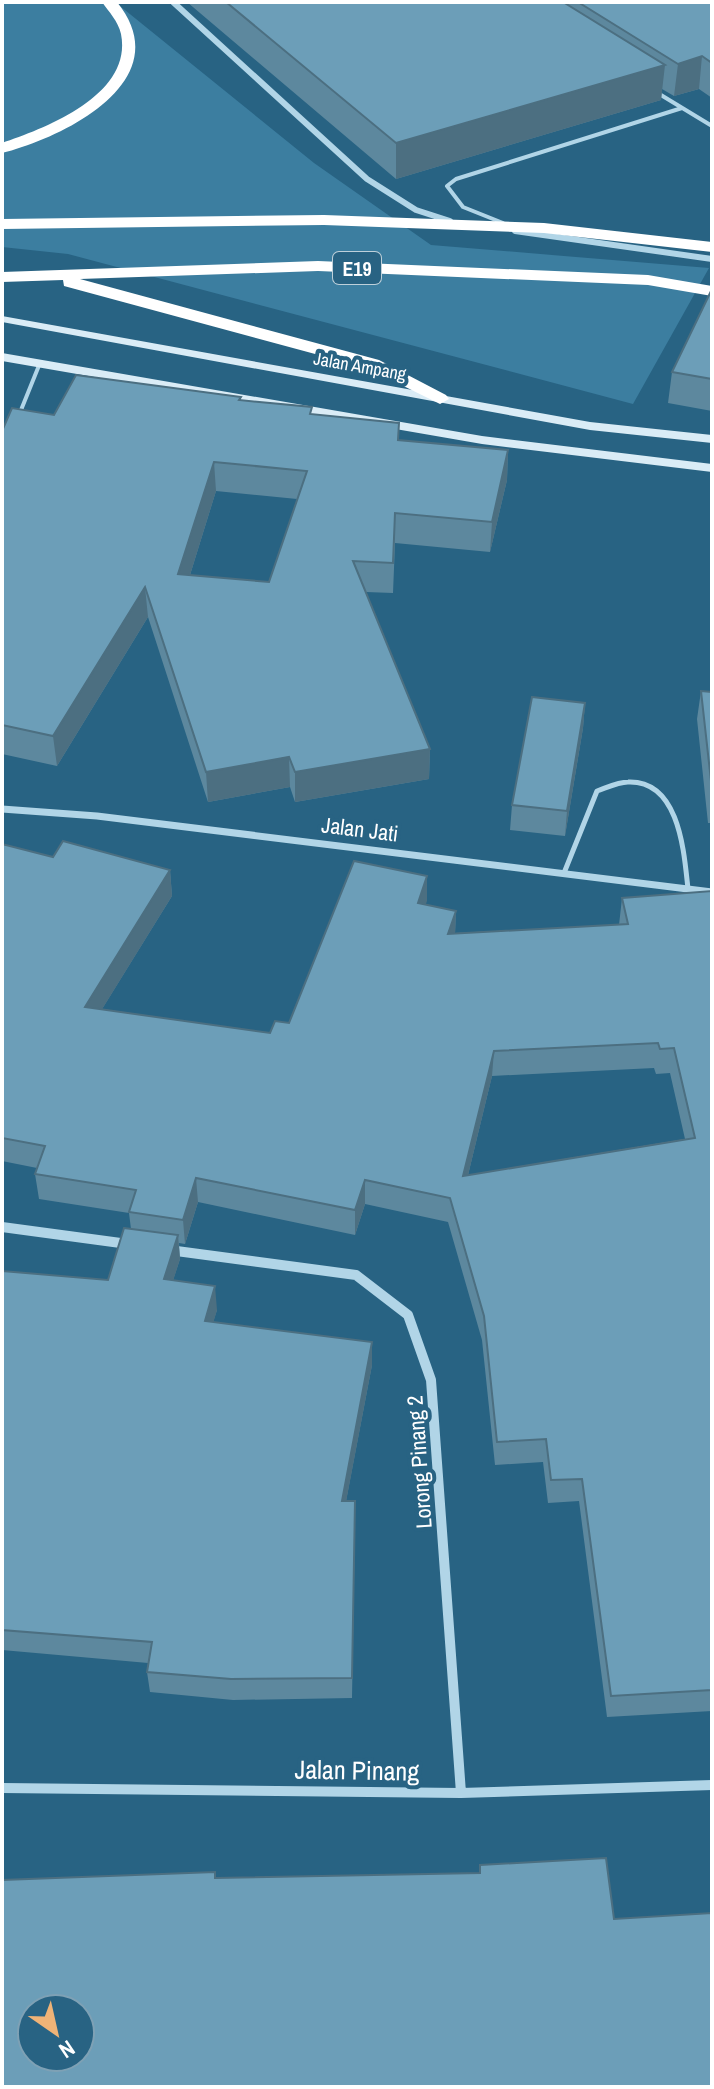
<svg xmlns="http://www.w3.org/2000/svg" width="714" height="2089" font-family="'Archivo Narrow',sans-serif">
<rect width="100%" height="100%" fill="#286383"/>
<!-- green -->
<path fill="#3c7ea0" d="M 2,2 L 115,2 L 314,163 L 431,245 L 709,268 L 633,404 L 68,254 L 2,247 Z"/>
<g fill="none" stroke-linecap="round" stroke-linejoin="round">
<!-- lane-far1 -->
<path stroke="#b1d5e7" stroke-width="4" d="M 656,92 L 712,126
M 503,223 L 463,207 L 447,186 L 456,179 L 682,108
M 19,415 L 40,363"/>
<!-- lane -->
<path stroke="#b1d5e7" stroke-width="5" d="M 564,873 L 597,791 C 606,788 618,782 628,782 C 680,780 684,853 688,889"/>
<!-- street-far2 -->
<path stroke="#b1d5e7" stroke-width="6" d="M 173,2 L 367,179 L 416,210 L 450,221
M 515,231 L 712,259"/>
<!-- street-far1 -->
<path stroke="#b1d5e7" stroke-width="7" d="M 2,809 L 97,816 L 712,892"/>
<!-- street -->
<path stroke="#b1d5e7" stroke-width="10" d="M 2,1227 L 128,1244
M 169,1250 L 356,1275 L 408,1315 L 431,1380 L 461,1793
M 2,1788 L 461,1793 L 712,1785"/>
<!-- secondary -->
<path fill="#daecf6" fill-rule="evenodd" d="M 2,316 L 590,422 L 712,435 L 712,443 L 590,430 L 2,322 Z
M 2,353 L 482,436 L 712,464 L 712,472 L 482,444 L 2,361 Z"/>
<!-- highway -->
<path fill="#fff" fill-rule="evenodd" d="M 102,2 L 117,2 C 180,80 65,137 2,153 L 2,143 C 46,128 133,95 121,34 C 118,21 109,12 102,2 Z
M 324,215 L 544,223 L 712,242 L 712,252 L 544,233 L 324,225 L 2,229 L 2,219 Z
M 318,261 L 648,275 L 712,286 L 712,296 L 648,285 L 318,271 L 80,279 L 379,360 L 446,395 L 449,399 L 440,404 L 367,368 L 64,286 L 63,280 L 2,282 L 2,272 Z"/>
</g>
<!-- wall -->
<path fill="#5d889e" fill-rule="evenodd" d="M 187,2 L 712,2 L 712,98 L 699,89 L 674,96 L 662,89 L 661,100 L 396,179 Z
M 712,289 L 712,411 L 668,403 L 672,372 Z
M 241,397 L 241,401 L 312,414 L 398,440 L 508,450 L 507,480 L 490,552 L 395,543 L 393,593 L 366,592 L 430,749 L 429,779 L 295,802 L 290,787 L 208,802 L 148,617 L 57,766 L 2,754 L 2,412 L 4,427 L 54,415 ZM 216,491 L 297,499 L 269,582 L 190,575 Z
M 701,691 L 712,692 L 712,823 L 708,823 L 697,719 Z
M 585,703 L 583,728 L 565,836 L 510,830 L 512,805 Z
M 2,844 L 53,857 L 170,870 L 172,896 L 102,1009 L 270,1033 L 289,1023 L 427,876 L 425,904 L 456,911 L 455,933 L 619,925 L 622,898 L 712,891 L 712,1711 L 607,1717 L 579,1501 L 548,1503 L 543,1462 L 495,1465 L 482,1340 L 448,1222 L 365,1204 L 355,1235 L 198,1202 L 185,1244 L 179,1243 L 180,1259 L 173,1280 L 217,1310 L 213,1322 L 372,1365 L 346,1501 L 355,1523 L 352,1698 L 233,1700 L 150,1692 L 147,1672 L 148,1663 L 2,1650 L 2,1271 L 108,1280 L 131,1229 L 129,1213 L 39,1199 L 35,1174 L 37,1168 L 2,1161 ZM 654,1068 L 656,1074 L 670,1073 L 685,1139 L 468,1175 L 492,1076 Z"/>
<!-- shaded-wall -->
<path fill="#4c6f81" d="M 702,56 L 699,89 L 674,96 L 678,64 Z
M 665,65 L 661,100 L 396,179 L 396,143 Z
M 508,450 L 507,480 L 490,552 L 492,522 Z
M 214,462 L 216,491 L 181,604 L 178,574 Z
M 145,587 L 148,617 L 57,766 L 53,736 Z
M 585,703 L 583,728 L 565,836 L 567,811 Z
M 430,749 L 429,779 L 295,802 L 295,772 Z
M 289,757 L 290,787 L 208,802 L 206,772 Z
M 170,870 L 172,896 L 88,1032 L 85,1007 Z
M 427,876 L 427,901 L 417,928 L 418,903 Z
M 456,911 L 455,936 L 448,934 Z
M 494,1051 L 492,1076 L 462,1200 L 463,1176 Z
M 196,1178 L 198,1202 L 185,1244 L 183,1220 Z
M 365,1180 L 365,1204 L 355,1235 L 355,1210 Z
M 178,1235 L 180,1259 L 166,1303 L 164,1279 Z
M 215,1286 L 217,1310 L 207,1344 L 205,1321 Z
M 372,1342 L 372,1365 L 342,1523 L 342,1501 Z"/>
<!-- building -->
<path fill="#6c9eb8" stroke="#4c6f81" stroke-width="2" fill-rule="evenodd" d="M 226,2 L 563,2 L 665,65 L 396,143 Z
M 578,2 L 712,2 L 712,63 L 702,56 L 678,64 Z
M 712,289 L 712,379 L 672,372 Z
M 76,375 L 241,397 L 239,400 L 312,407 L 310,414 L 399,423 L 398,440 L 508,450 L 492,522 L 395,513 L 393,563 L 353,561 L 430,749 L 295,772 L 289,757 L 206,772 L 145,587 L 53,736 L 2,725 L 2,431 L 12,408 L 54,415 ZM 214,462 L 307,471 L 269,582 L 178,574 Z
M 701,691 L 712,692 L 712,790 Z
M 532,697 L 585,703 L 567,811 L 512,805 Z
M 63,841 L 170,870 L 85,1007 L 270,1033 L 275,1021 L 289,1023 L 354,861 L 427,876 L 418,903 L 456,911 L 448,934 L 628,924 L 622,898 L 712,891 L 712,1690 L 611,1696 L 582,1479 L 551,1480 L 546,1439 L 497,1442 L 484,1316 L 450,1198 L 365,1180 L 355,1210 L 196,1178 L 183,1220 L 129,1212 L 136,1190 L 35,1174 L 45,1146 L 2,1138 L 2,844 L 53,857 ZM 658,1043 L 660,1049 L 674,1048 L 695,1138 L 463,1176 L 494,1051 Z
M 124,1228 L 178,1235 L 164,1279 L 215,1286 L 205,1321 L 372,1342 L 342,1501 L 355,1501 L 352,1678 L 231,1679 L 147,1672 L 152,1642 L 2,1630 L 2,1271 L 108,1280 Z
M 606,1858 L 614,1919 L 712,1913 L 712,2087 L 2,2087 L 2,1880 L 215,1872 L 215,1878 L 480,1873 L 480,1865 ZM 32,2009 L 80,2009 L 80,2057 L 32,2057 Z"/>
<g text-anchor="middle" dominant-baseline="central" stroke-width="8" stroke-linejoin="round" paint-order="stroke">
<!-- far-street labels -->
<g font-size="18" fill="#fff" stroke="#286383">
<text transform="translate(360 366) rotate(10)">Jalan Ampang</text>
</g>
<!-- shield labels -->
<rect fill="#286383" stroke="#bed0da" stroke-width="2" x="333" y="252" width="48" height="32" rx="6"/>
<g font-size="20" font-weight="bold" fill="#fff">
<text x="357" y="268">E19</text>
</g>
<!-- street labels -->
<g font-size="22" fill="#fff" stroke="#286383">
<text transform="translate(360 829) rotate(7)">Jalan Jati</text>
<text transform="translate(419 1462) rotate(-94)">Lorong Pinang 2</text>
</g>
<!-- near-street labels -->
<g font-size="26" fill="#fff" stroke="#286383">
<text transform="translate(357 1770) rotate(1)">Jalan Pinang</text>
</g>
</g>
<!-- border -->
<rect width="714" height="2089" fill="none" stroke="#ffffff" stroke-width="8"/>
<!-- north arrow -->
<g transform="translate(56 2033) rotate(146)"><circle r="38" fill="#286383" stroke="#7ea1b5" stroke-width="2"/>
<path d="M0-6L14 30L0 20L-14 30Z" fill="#efb377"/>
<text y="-12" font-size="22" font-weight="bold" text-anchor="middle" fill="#ffffff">N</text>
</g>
</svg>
